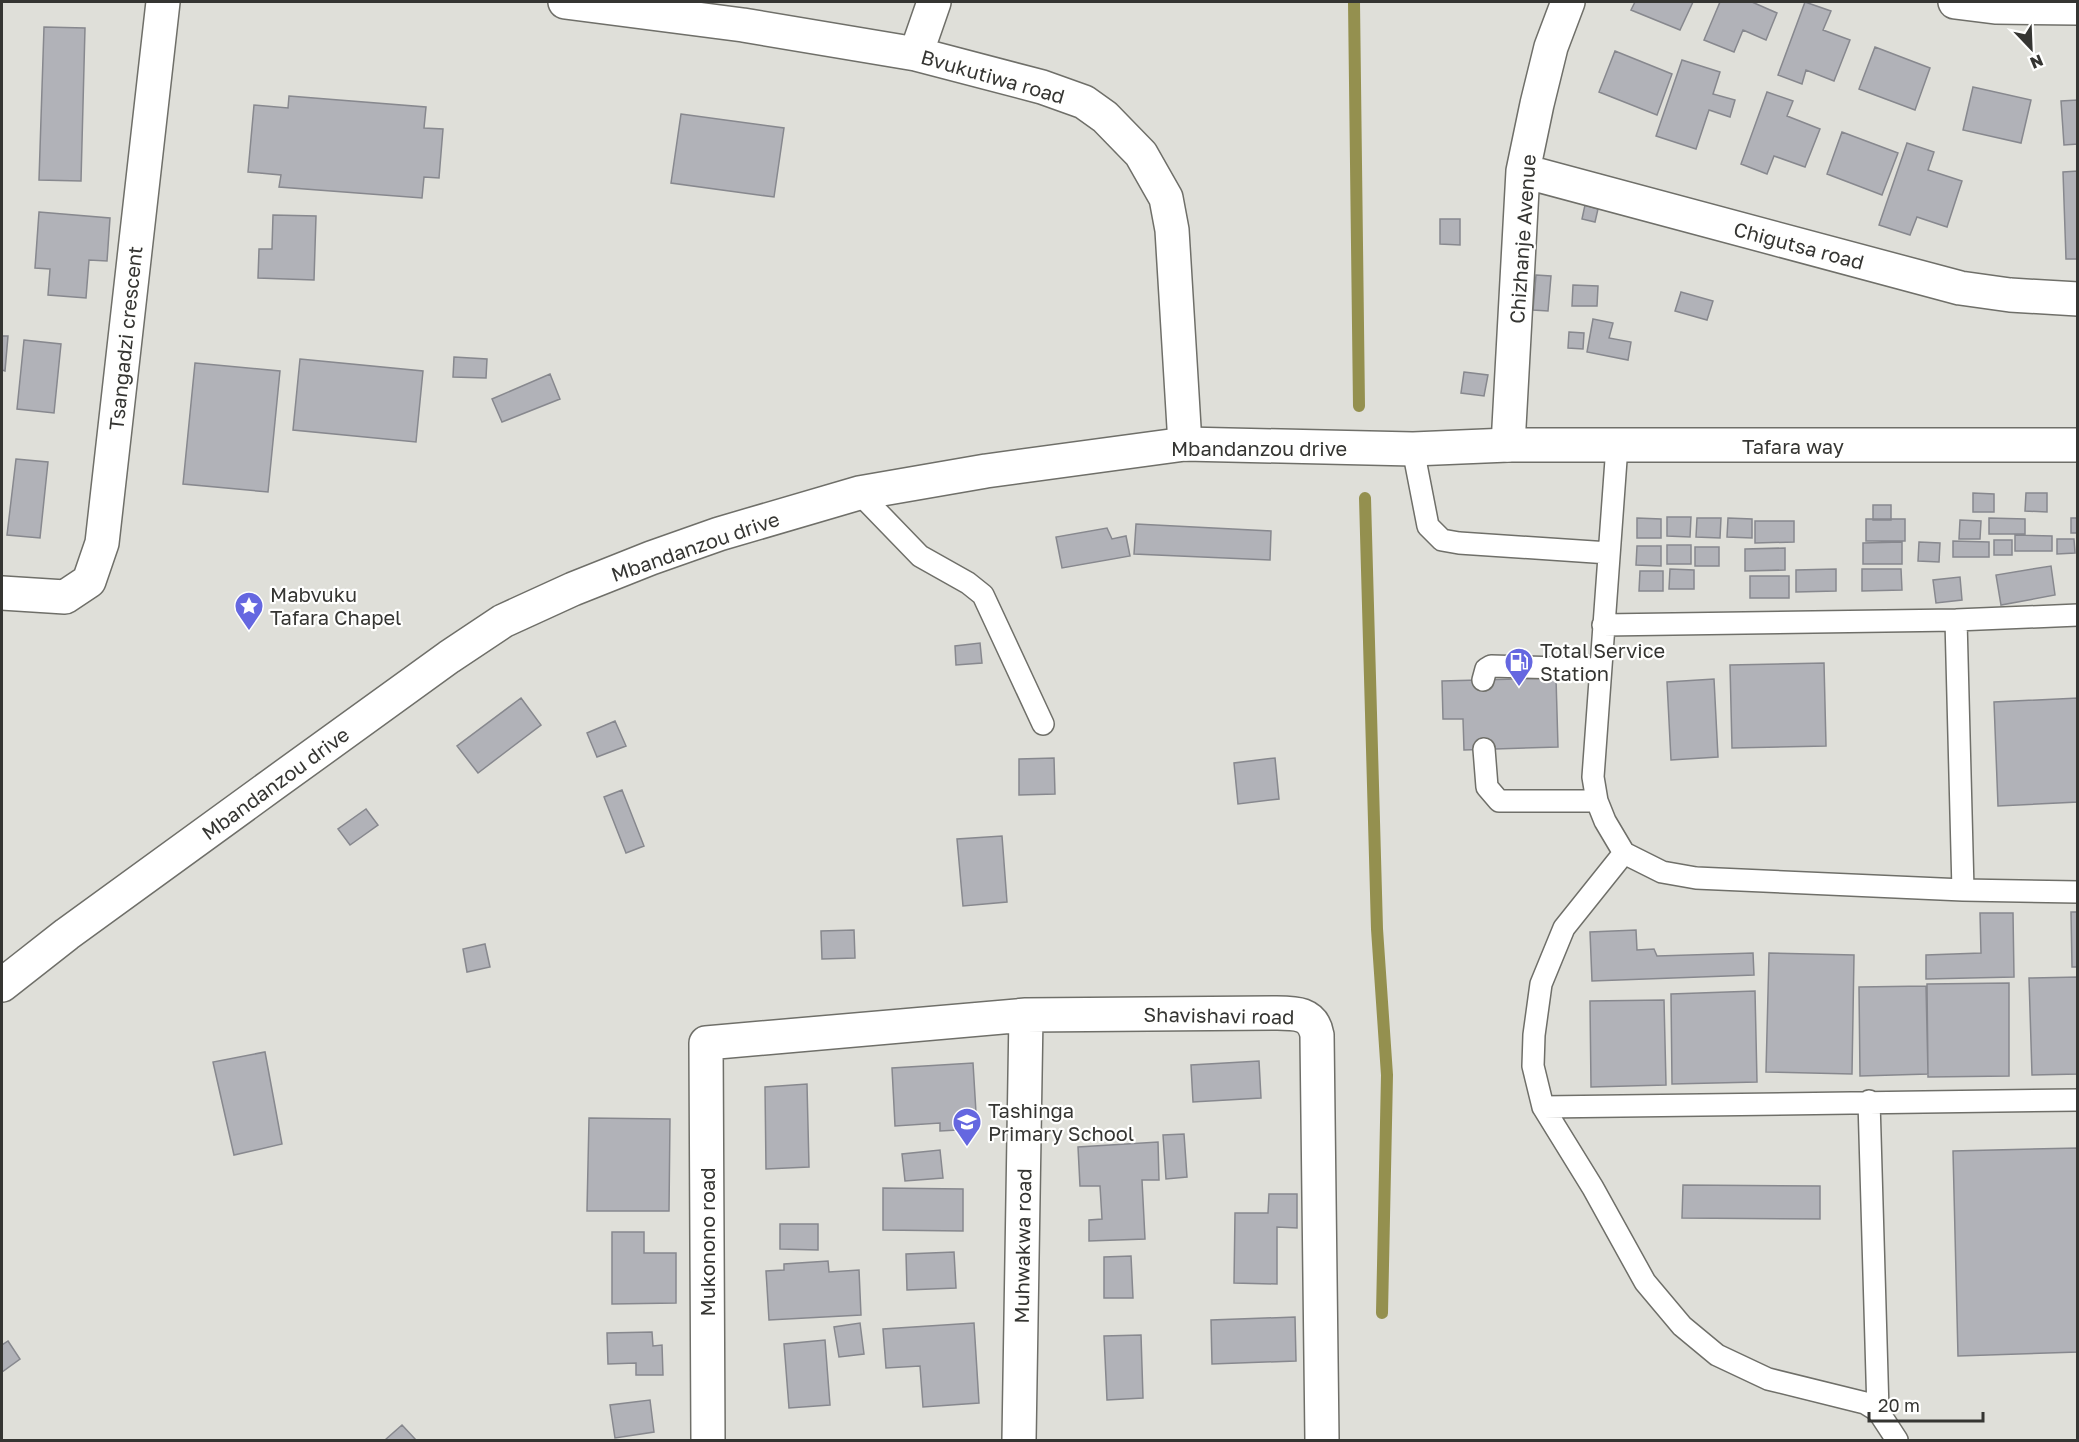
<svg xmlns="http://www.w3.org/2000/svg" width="2079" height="1442" font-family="'Golos Text',sans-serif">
<rect width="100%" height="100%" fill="#dfdfd9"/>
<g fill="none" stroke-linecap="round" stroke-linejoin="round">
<!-- stream -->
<path stroke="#94904f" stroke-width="12" d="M 1354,2 L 1359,406
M 1365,498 L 1377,929 L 1387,1075 L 1382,1313"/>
</g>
<!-- building -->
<path fill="#b1b2b8" stroke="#87888e" stroke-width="1.5" d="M 1635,2 L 1693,2 L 1680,30 L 1631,10 Z
M 1720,2 L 1752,2 L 1777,13 L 1766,40 L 1743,30 L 1734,52 L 1704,40 Z
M 1805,2 L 1831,11 L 1823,30 L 1850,40 L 1834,81 L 1806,70 L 1802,84 L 1778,75 Z
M 44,27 L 85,28 L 81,181 L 39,180 Z
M 1875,47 L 1930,68 L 1915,110 L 1859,89 Z
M 1615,51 L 1672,74 L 1657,115 L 1599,92 Z
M 1682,60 L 1720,72 L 1713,94 L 1735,100 L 1730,117 L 1709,110 L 1696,149 L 1656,136 Z
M 1973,87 L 2031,100 L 2021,143 L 1963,130 Z
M 1767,92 L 1793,101 L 1787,116 L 1820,129 L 1805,167 L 1774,156 L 1767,174 L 1741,164 Z
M 289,96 L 426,107 L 424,128 L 443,129 L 439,178 L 424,177 L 422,198 L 279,187 L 281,175 L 248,172 L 254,105 L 288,108 Z
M 2078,100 L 2078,144 L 2064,145 L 2061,101 Z
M 681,114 L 784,128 L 774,197 L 671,183 Z
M 1842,132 L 1898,153 L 1882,195 L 1827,174 Z
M 1907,143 L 1934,152 L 1928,170 L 1962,181 L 1947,227 L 1917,217 L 1910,235 L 1879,225 Z
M 2078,171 L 2078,259 L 2066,259 L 2063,172 Z
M 1585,205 L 1598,209 L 1595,222 L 1582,219 Z
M 39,212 L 110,218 L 107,261 L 89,260 L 86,298 L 48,295 L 50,269 L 35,268 Z
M 273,215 L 316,216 L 314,280 L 258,278 L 259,249 L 272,249 Z
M 1440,219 L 1460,219 L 1460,245 L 1440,244 Z
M 1536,275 L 1551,276 L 1548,311 L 1533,310 Z
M 1573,285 L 1598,286 L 1597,306 L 1572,306 Z
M 1681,292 L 1713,301 L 1707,320 L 1675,311 Z
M 1593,319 L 1613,323 L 1609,338 L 1631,342 L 1628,360 L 1587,352 Z
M 1569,332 L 1584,333 L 1583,349 L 1568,348 Z
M 2,336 L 8,336 L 5,371 L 2,370 Z
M 24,340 L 61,344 L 54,413 L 17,409 Z
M 454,357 L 487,359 L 486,378 L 453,377 Z
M 300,359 L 423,371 L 416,442 L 293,430 Z
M 195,363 L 280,371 L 268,492 L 183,484 Z
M 1464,372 L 1488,375 L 1484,396 L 1461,393 Z
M 550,374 L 560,399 L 502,422 L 492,399 Z
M 16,459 L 48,462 L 40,538 L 7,535 Z
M 1973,493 L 1994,494 L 1994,512 L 1973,512 Z
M 2026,493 L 2047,493 L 2047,512 L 2025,511 Z
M 1873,505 L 1891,505 L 1891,520 L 1873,520 Z
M 1667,517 L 1691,517 L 1690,537 L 1667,536 Z
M 1637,518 L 1661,519 L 1661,538 L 1637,538 Z
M 1697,518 L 1721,518 L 1720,538 L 1696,537 Z
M 1728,518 L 1752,519 L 1752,538 L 1727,537 Z
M 1989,518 L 2025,519 L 2025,534 L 1989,534 Z
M 2071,518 L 2078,518 L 2078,533 L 2071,533 Z
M 1866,519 L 1905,519 L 1905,541 L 1866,541 Z
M 1960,520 L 1981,521 L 1980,539 L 1959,539 Z
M 1755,521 L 1794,521 L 1794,542 L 1755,543 Z
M 1136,524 L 1271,531 L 1270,560 L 1134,554 Z
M 1107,528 L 1112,539 L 1126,536 L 1130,556 L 1062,568 L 1056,537 Z
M 2015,535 L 2052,536 L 2052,551 L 2015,551 Z
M 2057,539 L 2074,539 L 2075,553 L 2057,554 Z
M 1994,540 L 2012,540 L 2012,555 L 1994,555 Z
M 1953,541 L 1989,542 L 1989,557 L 1953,557 Z
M 1902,542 L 1902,564 L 1863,564 L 1863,543 Z
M 1919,542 L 1940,543 L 1939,562 L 1918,561 Z
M 1667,545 L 1691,545 L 1691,564 L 1667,564 Z
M 1637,546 L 1661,546 L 1661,566 L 1636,565 Z
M 1695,547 L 1719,547 L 1719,566 L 1695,566 Z
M 1785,548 L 1785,570 L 1745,571 L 1745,549 Z
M 2051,566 L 2055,595 L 2001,605 L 1996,575 Z
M 1670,569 L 1694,570 L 1694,589 L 1669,589 Z
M 1836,569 L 1836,591 L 1796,592 L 1796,570 Z
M 1862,569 L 1901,569 L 1902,590 L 1862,591 Z
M 1640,571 L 1663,571 L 1663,591 L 1639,591 Z
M 1750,576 L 1789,576 L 1789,598 L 1750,598 Z
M 1960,577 L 1962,600 L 1936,603 L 1933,580 Z
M 980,643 L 982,663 L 956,665 L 955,646 Z
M 1824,663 L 1826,746 L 1732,748 L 1730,665 Z
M 1556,678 L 1558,747 L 1464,750 L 1463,719 L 1443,719 L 1442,681 Z
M 1714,679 L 1718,757 L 1671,760 L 1667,682 Z
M 521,698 L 541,725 L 478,773 L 457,746 Z
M 2078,698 L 2078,802 L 1998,806 L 1994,702 Z
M 615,721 L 626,746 L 597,757 L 587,733 Z
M 1054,758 L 1055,794 L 1019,795 L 1019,759 Z
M 1275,758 L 1279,799 L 1238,804 L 1234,763 Z
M 622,790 L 644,846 L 626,853 L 604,797 Z
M 366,809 L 378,825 L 350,845 L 338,829 Z
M 1002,836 L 1007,902 L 963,906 L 957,839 Z
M 2071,912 L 2078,912 L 2078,967 L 2072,967 Z
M 1980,913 L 2013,913 L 2014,977 L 1926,979 L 1926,955 L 1981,953 Z
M 854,930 L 855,958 L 822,959 L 821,931 Z
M 1636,930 L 1637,950 L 1654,949 L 1657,956 L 1753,953 L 1754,975 L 1592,981 L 1590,932 Z
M 485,944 L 490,967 L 467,972 L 463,949 Z
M 1769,953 L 1854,955 L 1852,1074 L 1766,1072 Z
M 2078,977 L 2078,1074 L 2032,1075 L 2029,978 Z
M 2009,983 L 2009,1076 L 1928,1077 L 1927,984 Z
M 1926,986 L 1928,1074 L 1860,1076 L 1859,987 Z
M 1755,991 L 1757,1082 L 1672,1084 L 1671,994 Z
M 1664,1000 L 1666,1085 L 1591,1087 L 1590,1001 Z
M 265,1052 L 282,1144 L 234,1155 L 213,1062 Z
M 1259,1061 L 1261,1098 L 1193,1102 L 1191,1065 Z
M 973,1063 L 977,1129 L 940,1131 L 940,1123 L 895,1126 L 892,1068 Z
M 807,1084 L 809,1167 L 766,1169 L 765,1087 Z
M 589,1118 L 670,1119 L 669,1211 L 587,1211 Z
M 1184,1134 L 1187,1177 L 1166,1179 L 1163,1135 Z
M 1158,1142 L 1159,1180 L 1142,1180 L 1145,1239 L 1089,1241 L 1089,1220 L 1102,1219 L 1100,1186 L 1080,1186 L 1078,1147 Z
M 2078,1148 L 2078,1352 L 1958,1356 L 1953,1151 Z
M 940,1150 L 943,1178 L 905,1181 L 902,1154 Z
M 1683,1185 L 1820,1186 L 1820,1219 L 1682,1218 Z
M 883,1188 L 963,1189 L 963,1231 L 883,1230 Z
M 1269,1194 L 1297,1194 L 1297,1228 L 1277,1227 L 1277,1284 L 1234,1283 L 1235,1213 L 1268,1213 Z
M 780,1224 L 818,1224 L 818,1250 L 780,1249 Z
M 612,1232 L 644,1232 L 644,1253 L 676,1253 L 676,1303 L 612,1304 Z
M 954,1252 L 956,1288 L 907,1290 L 906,1254 Z
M 1131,1256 L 1133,1298 L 1104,1298 L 1104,1257 Z
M 828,1261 L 829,1272 L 859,1270 L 861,1315 L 769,1320 L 766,1271 L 784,1270 L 784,1264 Z
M 1295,1317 L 1296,1361 L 1212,1364 L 1211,1320 Z
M 860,1323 L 864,1354 L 839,1357 L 834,1327 Z
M 974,1323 L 979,1403 L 923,1407 L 920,1366 L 886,1368 L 883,1329 Z
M 652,1332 L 653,1346 L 662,1345 L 663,1375 L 636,1375 L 636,1363 L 608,1364 L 607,1333 Z
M 1141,1335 L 1143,1398 L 1107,1400 L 1104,1336 Z
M 825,1340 L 830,1405 L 789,1408 L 784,1344 Z
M 8,1341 L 20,1359 L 2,1372 L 2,1345 Z
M 650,1400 L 654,1432 L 615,1438 L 610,1405 Z
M 402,1425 L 416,1440 L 385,1440 Z"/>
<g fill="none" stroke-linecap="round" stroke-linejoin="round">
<!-- lane casing -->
<g stroke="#6f6f69" stroke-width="24">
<path id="lane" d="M 1617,446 L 1593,777 L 1597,801 L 1605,821 L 1624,853 L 1662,872 L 1696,878 L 1963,890 L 2078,892
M 1413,449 L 1428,526 L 1442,540 L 1459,543 L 1609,553
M 859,493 L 920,556 L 968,583 L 983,595 L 1043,724
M 1956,620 L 1963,890
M 1603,625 L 1956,620 L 2078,615
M 1483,680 L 1486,669 L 1491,666 L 1600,669
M 1484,749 L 1487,787 L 1499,801 L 1597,801
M 1624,853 L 1564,928 L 1541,984 L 1534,1035 L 1533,1066 L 1543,1107 L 1593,1188 L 1645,1282 L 1682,1326 L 1717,1355 L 1768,1379 L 1865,1403 L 1878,1411 L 1897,1440
M 1869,1101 L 1878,1411
M 1543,1107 L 2078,1100"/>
</g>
<!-- street casing -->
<g stroke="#6f6f69" stroke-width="36">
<path id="street" d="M 565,2 L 743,25 L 916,54 L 1042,87 L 1084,102 L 1105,117 L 1141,154 L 1166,198 L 1172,230 L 1185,444
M 1955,2 L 1995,7 L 2078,8
M 916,54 L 934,2
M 1523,171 L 1960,288 L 2010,295 L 2078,299
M 1508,445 L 1523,171 L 1537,104 L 1551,47 L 1568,2
M 2,593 L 65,597 L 89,581 L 102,543 L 163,2
M 708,1440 L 706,1043 L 1026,1015 L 1274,1013 C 1294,1013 1313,1012 1317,1035 L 1322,1440
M 1019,1440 L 1026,1015"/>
</g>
<!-- secondary casing -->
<g stroke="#6f6f69" stroke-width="36">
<path id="secondary" d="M 2,985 L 67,934 L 272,785 L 449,657 L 503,621 L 573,589 L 651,558 L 719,534 L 859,493 L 986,471 L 1185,444 L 1413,449 L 1508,445 L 2078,445"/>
</g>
<!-- lane -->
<use href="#lane" stroke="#fff" stroke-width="21"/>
<!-- street -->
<use href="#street" stroke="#fff" stroke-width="33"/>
<!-- secondary -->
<use href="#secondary" stroke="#fff" stroke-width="33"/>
</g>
<!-- icons -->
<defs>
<g id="sight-pin" transform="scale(1.5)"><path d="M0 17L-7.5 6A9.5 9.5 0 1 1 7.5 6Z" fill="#6567e0" stroke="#fffffe"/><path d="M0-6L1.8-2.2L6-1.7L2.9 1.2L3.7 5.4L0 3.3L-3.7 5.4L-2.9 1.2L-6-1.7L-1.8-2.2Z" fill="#fff"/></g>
<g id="fuel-pin" transform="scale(1.5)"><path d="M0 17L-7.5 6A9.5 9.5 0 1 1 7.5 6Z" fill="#6567e0" stroke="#fffffe"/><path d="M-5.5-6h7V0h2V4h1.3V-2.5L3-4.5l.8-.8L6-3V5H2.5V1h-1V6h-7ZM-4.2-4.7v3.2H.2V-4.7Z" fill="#fff"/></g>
<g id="school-pin" transform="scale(1.5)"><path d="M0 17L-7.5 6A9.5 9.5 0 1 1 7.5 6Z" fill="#6567e0" stroke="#fffffe"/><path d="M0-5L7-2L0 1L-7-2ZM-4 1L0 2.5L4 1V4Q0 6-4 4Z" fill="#fff"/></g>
</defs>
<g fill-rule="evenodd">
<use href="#sight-pin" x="249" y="606"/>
<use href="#fuel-pin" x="1519" y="662"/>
<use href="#school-pin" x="967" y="1122"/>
</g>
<g text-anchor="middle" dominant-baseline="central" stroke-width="4.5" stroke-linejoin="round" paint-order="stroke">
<!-- street labels -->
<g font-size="20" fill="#353532" stroke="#fffffe">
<text transform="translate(993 76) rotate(16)">Bvukutiwa road</text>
<text transform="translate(1522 239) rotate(-86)">Chizhanje Avenue</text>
<text transform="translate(1799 245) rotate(15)">Chigutsa road</text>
<text transform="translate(125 338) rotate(-84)">Tsangadzi crescent</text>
<text x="1793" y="446">Tafara way</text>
<text x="1259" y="448">Mbandanzou drive</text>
<text transform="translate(695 546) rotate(-19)">Mbandanzou drive</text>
<text transform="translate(275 783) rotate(-36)">Mbandanzou drive</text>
<text transform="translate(1219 1015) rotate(1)">Shavishavi road</text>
<text transform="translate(707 1242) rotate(-90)">Mukonono road</text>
<text transform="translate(1022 1246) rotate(-89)">Muhwakwa road</text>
</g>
<!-- poi labels -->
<g font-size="20" fill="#353532" stroke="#fffffe" text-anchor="start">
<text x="270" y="594">Mabvuku<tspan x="270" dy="23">Tafara Chapel</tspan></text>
<text x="1540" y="650">Total Service<tspan x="1540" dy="23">Station</tspan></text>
<text x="988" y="1110">Tashinga<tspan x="988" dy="23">Primary School</tspan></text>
</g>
</g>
<!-- border -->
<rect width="2079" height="1442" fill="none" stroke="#353532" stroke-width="6"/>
<!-- north arrow -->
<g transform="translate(2031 48) rotate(157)" stroke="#fffffe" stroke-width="4.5" paint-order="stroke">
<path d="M0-4.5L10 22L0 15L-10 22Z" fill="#353532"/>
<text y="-9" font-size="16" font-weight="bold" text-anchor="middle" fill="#353532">N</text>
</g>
<!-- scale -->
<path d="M1869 1412v9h114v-9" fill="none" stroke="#353532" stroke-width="3"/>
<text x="1878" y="1412" font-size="18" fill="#353532" stroke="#fffffe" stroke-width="4.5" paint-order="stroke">20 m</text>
</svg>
